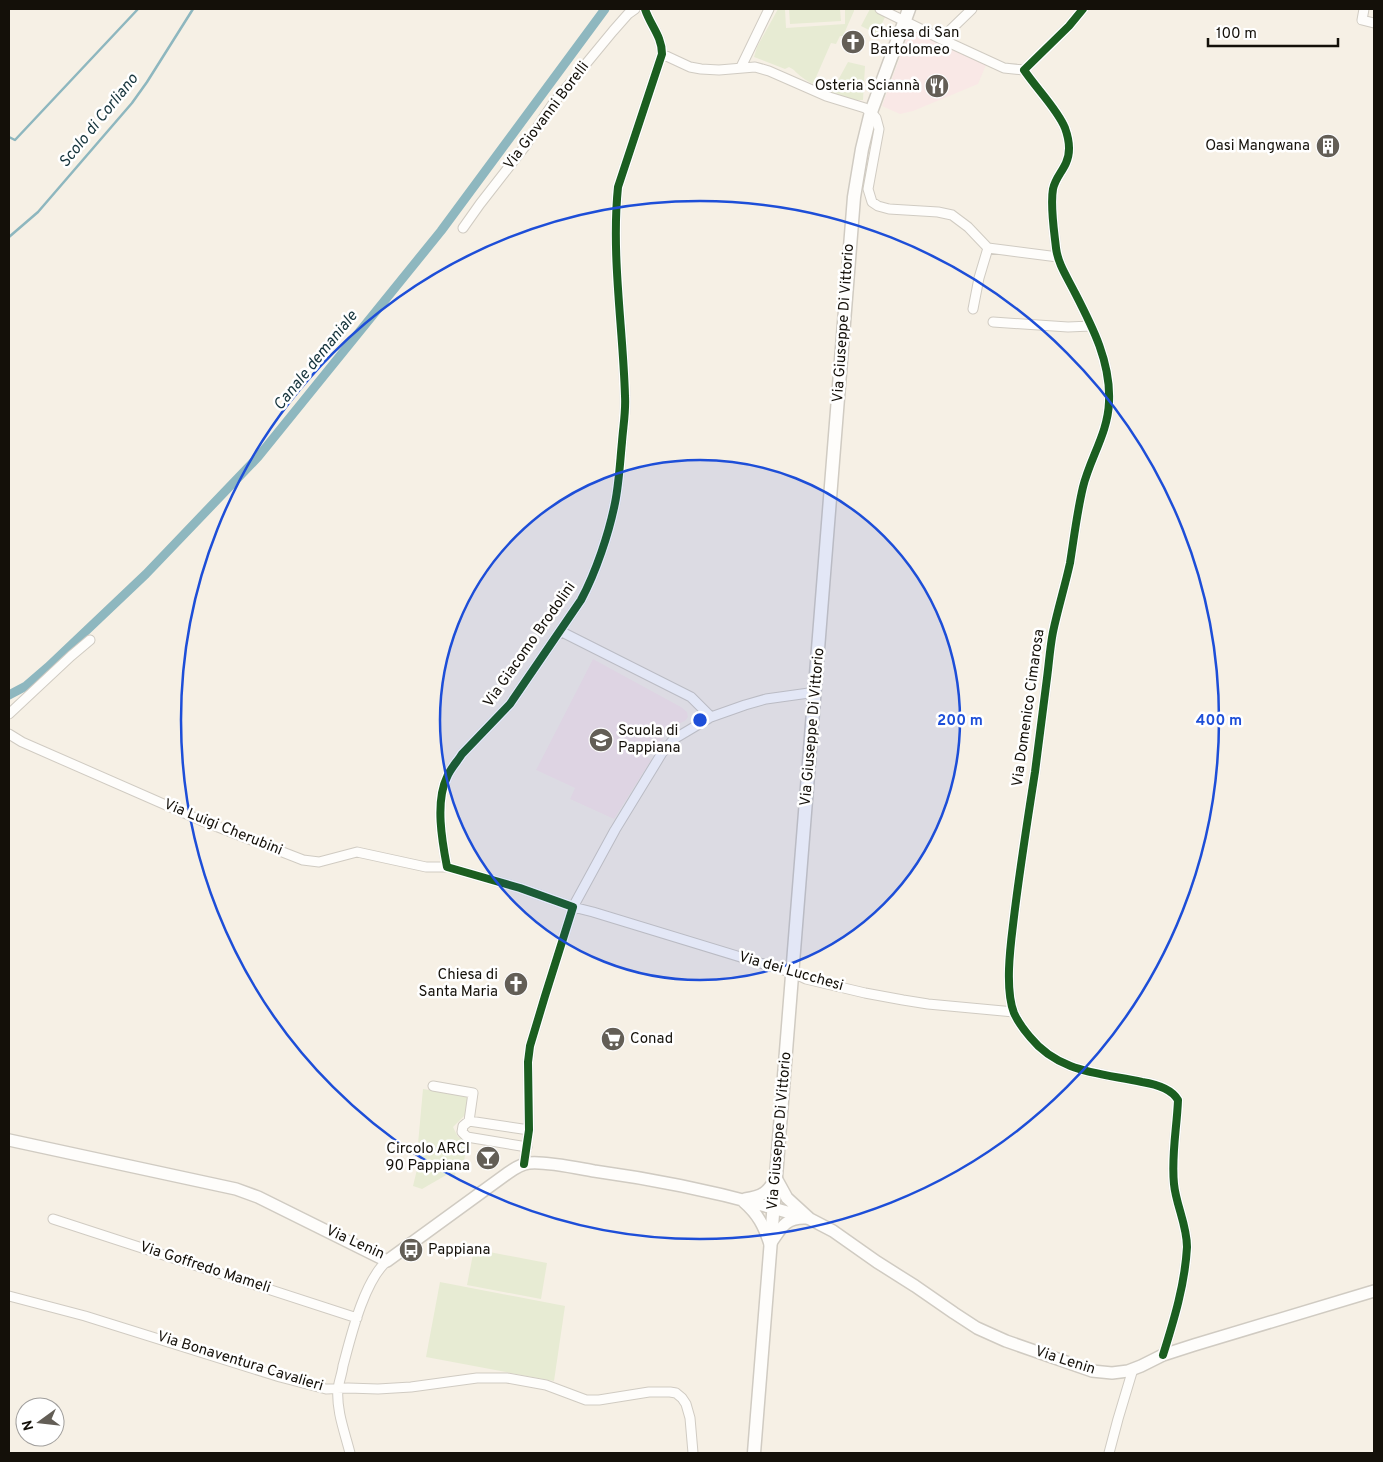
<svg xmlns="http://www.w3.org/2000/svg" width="1383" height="1462" font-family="Overpass,sans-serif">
<rect width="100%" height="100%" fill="#f6f0e5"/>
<!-- commercial -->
<path fill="#f9e8e6" d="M 912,32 L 916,32 L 986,65 L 978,84 L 913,111 L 900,114 L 882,106 L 908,35 Z"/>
<!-- education -->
<path fill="#f9e8e5" d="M 593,659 L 681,707 L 687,712 L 688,717 L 685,721 L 669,728 L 660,743 L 652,738 L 644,755 L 651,760 L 614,819 L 570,799 L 575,788 L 536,770 Z"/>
<!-- green -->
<path fill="#e7ebd3" d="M 778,9 L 785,9 L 786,28 L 845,24 L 845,9 L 854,9 L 854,11 L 843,36 L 840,36 L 836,44 L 831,43 L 813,84 C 808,82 797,74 794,70 L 789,67 L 785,69 L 754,57 L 757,47 Z
M 789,9 L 840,9 L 841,21 L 790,24 Z
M 870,9 L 875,9 L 886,15 L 877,34 L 861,26 Z
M 848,62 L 865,66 L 863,100 L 855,100 L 831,93 Z
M 423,1089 L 469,1096 L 466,1114 L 453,1127 L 458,1137 L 466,1140 L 464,1166 L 456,1168 L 455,1177 L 450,1177 L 448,1174 L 422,1189 L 413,1186 L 420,1157 L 417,1155 Z
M 474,1249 L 547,1263 L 541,1299 L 467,1285 Z
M 440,1282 L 565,1306 L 554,1381 L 426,1357 Z"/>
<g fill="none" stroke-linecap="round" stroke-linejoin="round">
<!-- stream -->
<path stroke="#8eb7bf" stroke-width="2.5" d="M 9,137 L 15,140 L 138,9
M 9,237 L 38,212 L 132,103 L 147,82 L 193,9"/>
<!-- canal -->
<path stroke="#8eb7bf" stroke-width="9" d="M 9,695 L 26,686 L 48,667 L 146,574 L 258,457 L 441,231 L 605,9"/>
<!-- minor casing -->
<g stroke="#d0cbc2" stroke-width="11">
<path id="minor" d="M 880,9 L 941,39 L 972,9
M 1083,9 L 1069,26 L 1024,70 C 1036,88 1058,110 1065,128 C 1069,139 1071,152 1066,163 C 1062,172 1055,179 1053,189 C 1050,206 1054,230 1056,248 C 1058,264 1067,277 1074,291 C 1092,326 1111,362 1109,402 C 1108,433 1090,458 1083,487 C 1077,512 1074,538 1070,563 C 1065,586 1058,608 1053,632 C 1050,647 1049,663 1047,678 C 1043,710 1039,741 1035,772 C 1027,823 1019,874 1013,925 C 1010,949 1005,990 1014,1013 C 1018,1022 1024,1030 1030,1037 C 1059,1073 1101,1073 1142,1082 C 1155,1084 1171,1088 1178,1100 C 1177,1128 1171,1155 1174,1184 C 1176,1205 1187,1225 1187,1247 C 1185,1284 1174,1320 1163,1355
M 1364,9 L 1362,20 L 1374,23
M 941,39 L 1004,68 L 1024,70
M 662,54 L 690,67 L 701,69 L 719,70 L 755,67 L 769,71 L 826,96 L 865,108 L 871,112 L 876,118 L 879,129 L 868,189 L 872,202 L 878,206 L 889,209 L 938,212 L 952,215 L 968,227 L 988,248 L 1058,257
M 741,67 L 769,9
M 463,228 L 480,204 L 526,145 L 540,123 L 552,105 L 613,31 L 628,14 L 635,9
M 973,309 L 979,278 L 988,248
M 993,322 L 1068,327 L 1091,326
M 560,631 L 691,697 L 711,717
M 816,692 L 766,699 L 745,705 L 711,717 L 674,739 L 662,753 L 615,830 L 573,907 L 593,912 L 793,973 L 806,979 L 865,993 L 903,1000 L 928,1004 L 1014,1012
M 9,714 L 71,656 L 90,640
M 9,734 L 22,742 L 200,820 L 303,860 L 319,862 L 357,852 L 426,867 L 447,867
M 433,1086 L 473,1093 L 469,1121
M 527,1147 L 467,1137 L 462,1132 L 463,1126 L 469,1121 L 529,1130
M 524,1164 L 529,1130 L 528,1062 L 530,1046 L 545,996 L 573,907 L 520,888 L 447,867 C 442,841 435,802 447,777 C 450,769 457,762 462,754 L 510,704 L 581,600 C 596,572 609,533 615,503 C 619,483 620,462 622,442 C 623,427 626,412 625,396 C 623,327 611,256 618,187 L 662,54 C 662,36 650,25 645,9
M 53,1219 L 357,1318
M 9,1296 L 85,1316 L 280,1377 L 326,1389 L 348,1388 L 378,1389 L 411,1387 L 477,1378 L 507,1378 L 546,1385 L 586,1400 L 599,1400 L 649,1392 L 670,1392 L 676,1393 L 682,1398 L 686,1404 L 690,1418 L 693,1453
M 350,1453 C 345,1433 336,1410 338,1389 C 339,1381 342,1374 343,1366 C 351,1336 364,1281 387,1261
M 1109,1453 L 1118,1419 L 1133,1369"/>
</g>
<!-- tertiary casing -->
<g stroke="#d0cbc2" stroke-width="14">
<path id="tertiary" d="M 9,1140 L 236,1189 L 258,1197 L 387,1261 L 508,1173 C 515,1168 521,1164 529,1163 C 545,1161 577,1168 594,1171 C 667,1181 740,1197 810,1219
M 776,1178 L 787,1198 L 810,1219 L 833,1231 L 877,1262 L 915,1286 L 954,1313 L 977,1328 L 1006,1341 L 1092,1371 L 1112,1373 L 1128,1371 L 1141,1366 L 1163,1355 L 1194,1345 L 1374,1291
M 745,1199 C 763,1196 767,1193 776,1178
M 744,1202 C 758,1214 764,1226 770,1244
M 770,1244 C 781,1229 784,1218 804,1218"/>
</g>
<!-- secondary casing -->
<g stroke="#d0cbc2" stroke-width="15">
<path id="secondary" d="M 754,1453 L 854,197 L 862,149 L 871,112 L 909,9"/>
</g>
<!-- minor -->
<use href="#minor" stroke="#fefdfb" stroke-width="9"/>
<!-- tertiary -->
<use href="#tertiary" stroke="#fefdfb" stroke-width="11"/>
<!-- secondary -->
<use href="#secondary" stroke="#fefdfb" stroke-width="12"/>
<!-- cycleway casing -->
<g stroke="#fff" stroke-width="11">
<path id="cycleway" d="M 1083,9 L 1069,26 L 1024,70 C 1036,88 1058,110 1065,128 C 1069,139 1071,152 1066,163 C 1062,172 1055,179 1053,189 C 1050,206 1054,230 1056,248 C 1058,264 1067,277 1074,291 C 1092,326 1111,362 1109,402 C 1108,433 1090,458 1083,487 C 1077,512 1074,538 1070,563 C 1065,586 1058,608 1053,632 C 1050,647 1049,663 1047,678 C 1043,710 1039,741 1035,772 C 1027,823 1019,874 1013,925 C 1010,949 1005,990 1014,1013 C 1018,1022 1024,1030 1030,1037 C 1059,1073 1101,1073 1142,1082 C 1155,1084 1171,1088 1178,1100 C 1177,1128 1171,1155 1174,1184 C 1176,1205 1187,1225 1187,1247 C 1185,1284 1174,1320 1163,1355
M 524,1164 L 529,1130 L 528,1062 L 530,1046 L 545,996 L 573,907 L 520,888 L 447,867 C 442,841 435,802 447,777 C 450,769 457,762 462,754 L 510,704 L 581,600 C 596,572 609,533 615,503 C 619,483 620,462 622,442 C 623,427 626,412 625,396 C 623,327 611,256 618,187 L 662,54 C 662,36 650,25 645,9"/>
</g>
<!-- cycleway -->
<use href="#cycleway" stroke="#1b5e20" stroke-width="8"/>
</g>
<!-- distance rings -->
<circle cx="700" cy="720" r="260" fill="#1d4ed8" fill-opacity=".12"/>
<g fill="none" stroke="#1d4ed8" stroke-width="2.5">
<circle cx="700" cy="720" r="260"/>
<circle cx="700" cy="720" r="519"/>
</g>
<!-- icons -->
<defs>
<g id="church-disc" transform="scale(1.25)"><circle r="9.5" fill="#635e56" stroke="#fff"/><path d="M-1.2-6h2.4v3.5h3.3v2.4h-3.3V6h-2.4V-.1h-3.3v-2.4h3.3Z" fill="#fff"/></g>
<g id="restaurant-disc" transform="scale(1.25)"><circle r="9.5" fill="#635e56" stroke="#fff"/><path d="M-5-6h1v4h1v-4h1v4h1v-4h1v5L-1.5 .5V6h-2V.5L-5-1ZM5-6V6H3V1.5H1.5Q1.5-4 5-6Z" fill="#fff"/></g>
<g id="building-disc" transform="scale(1.25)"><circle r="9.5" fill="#635e56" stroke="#fff"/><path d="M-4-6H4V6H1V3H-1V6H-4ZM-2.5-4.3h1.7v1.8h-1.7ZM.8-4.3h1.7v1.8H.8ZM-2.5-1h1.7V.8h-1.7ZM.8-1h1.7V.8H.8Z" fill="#fff"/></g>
<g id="school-disc" transform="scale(1.25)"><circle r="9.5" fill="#635e56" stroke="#fff"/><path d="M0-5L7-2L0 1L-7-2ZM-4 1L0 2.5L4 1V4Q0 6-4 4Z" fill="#fff"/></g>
<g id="supermarket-disc" transform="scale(1.25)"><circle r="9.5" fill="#635e56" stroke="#fff"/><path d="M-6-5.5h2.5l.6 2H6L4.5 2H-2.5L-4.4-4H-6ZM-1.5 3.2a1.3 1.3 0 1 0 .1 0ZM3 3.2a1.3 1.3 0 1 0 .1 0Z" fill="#fff"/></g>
<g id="bar-disc" transform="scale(1.25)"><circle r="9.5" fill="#635e56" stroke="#fff"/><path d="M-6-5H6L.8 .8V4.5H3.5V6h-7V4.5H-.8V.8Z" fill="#fff"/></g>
<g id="bus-disc" transform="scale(1.25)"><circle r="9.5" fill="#635e56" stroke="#fff"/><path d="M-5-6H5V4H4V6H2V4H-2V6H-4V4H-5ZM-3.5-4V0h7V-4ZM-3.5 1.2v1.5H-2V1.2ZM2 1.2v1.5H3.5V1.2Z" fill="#fff"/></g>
</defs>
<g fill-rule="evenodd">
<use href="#church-disc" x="853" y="42"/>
<use href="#restaurant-disc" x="937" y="86"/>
<use href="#building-disc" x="1328" y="146"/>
<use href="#school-disc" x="601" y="740"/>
<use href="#church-disc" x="516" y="984"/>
<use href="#supermarket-disc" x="613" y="1039"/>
<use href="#bar-disc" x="488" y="1158"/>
<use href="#bus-disc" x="411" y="1250"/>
</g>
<g text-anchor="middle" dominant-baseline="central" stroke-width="5" stroke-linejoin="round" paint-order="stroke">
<!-- poi labels -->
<g font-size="15" fill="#141009" stroke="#fff" text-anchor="start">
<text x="870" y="33">Chiesa di San<tspan x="870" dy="17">Bartolomeo</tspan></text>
<text x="920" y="86" text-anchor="end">Osteria Sciannà</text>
<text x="1310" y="146" text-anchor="end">Oasi Mangwana</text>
<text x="618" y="731">Scuola di<tspan x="618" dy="17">Pappiana</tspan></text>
<text x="498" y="975" text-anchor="end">Chiesa di<tspan x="498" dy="17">Santa Maria</tspan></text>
<text x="630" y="1039">Conad</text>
<text x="470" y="1149" text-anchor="end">Circolo ARCI<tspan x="470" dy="17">90 Pappiana</tspan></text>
<text x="428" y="1250">Pappiana</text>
</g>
<!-- street labels -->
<g font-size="15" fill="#141009" stroke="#fff">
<text transform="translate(547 116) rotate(-53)">Via Giovanni Borelli</text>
<text transform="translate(844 323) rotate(-86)">Via Giuseppe Di Vittorio</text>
<text transform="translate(530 645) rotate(-55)">Via Giacomo Brodolini</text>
<text transform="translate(1029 708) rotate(-82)">Via Domenico Cimarosa</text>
<text transform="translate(813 727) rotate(-85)">Via Giuseppe Di Vittorio</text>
<text transform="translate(223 828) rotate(22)">Via Luigi Cherubini</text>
<text transform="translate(791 972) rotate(16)">Via dei Lucchesi</text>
<text transform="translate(780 1131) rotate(-85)">Via Giuseppe Di Vittorio</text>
<text transform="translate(355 1243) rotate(24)">Via Lenin</text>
<text transform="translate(205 1268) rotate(18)">Via Goffredo Mameli</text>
<text transform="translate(1065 1361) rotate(18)">Via Lenin</text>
<text transform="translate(240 1362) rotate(17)">Via Bonaventura Cavalieri</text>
</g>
<!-- water labels -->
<g font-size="16" font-style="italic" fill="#16343c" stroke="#fff">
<text transform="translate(99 121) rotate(-51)">Scolo di Corliano</text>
<text transform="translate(316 361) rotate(-51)">Canale demaniale</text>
</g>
</g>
<circle cx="700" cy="720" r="8" fill="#1d4ed8" stroke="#fff" stroke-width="2.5"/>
<g font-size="15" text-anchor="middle" font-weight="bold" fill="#1d4ed8" stroke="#fff" stroke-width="5" stroke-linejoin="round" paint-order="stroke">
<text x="960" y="725">200 m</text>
<text x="1219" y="725">400 m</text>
</g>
<!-- border -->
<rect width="1383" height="1462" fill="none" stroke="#141009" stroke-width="20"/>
<!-- north arrow -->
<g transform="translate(40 1422) rotate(255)"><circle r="24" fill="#ffffff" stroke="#a19f9d"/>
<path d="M0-4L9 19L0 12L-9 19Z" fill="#635e56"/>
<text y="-8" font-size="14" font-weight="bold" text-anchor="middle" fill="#141009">N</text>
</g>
<!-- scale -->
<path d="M1208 38v8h130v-8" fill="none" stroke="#141009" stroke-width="2.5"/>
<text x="1216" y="38" font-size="15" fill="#141009" stroke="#ffffff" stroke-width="4" paint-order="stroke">100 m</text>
</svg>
